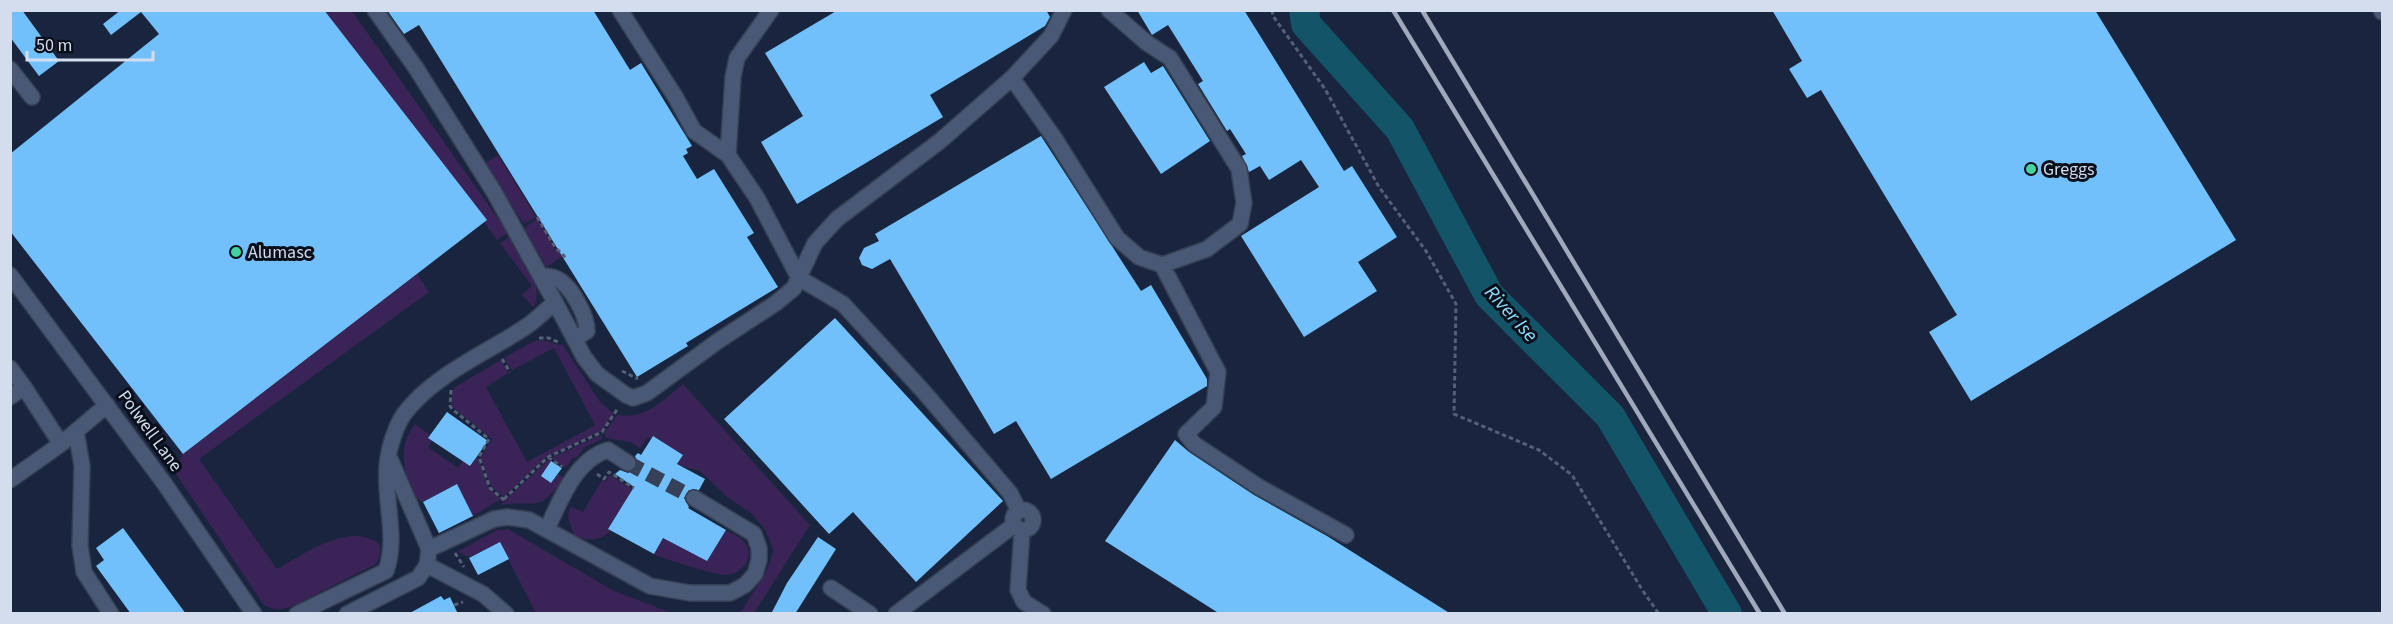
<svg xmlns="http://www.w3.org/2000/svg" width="2393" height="624" font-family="'Source Sans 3',sans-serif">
<rect width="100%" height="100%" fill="#19253e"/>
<!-- green -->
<path fill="#3a2356" d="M 324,11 L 352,11 L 508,233 L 497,240 L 484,222 L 486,220 Z
M 498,155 L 536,217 L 524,224 L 484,164 Z
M 537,219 L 555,248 L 563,256 L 548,266 L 546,266 L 524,228 Z
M 514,235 L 536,275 L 533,278 C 538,286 537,296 535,305 L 533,307 L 522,295 L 532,286 L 500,243 Z
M 417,274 L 429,292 L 199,459 L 277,569 C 305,554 350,520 380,545 L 380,555 L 376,564 L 295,605 C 283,610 275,612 263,604 L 174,471 L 183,454 Z
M 544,340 L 558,345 L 562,344 L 600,402 L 614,414 L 602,431 L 546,457 L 504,497 L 491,486 L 481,458 L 492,439 L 451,406 L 452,392 L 455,387 L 501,360 L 508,373 L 486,387 L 527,462 L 595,425 L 554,348 L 512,370 L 504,358 L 534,341 Z
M 683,384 L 810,525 L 754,613 L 740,613 L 766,572 L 771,559 L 773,550 L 769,538 L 763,527 L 751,513 L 727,497 L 700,471 L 677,465 L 683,455 L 653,436 L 651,439 L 648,437 L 640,448 L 630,442 L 606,438 L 604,433 L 617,415 C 645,420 662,401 683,384 Z
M 415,424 L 430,435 L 428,438 L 432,441 L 428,447 L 458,468 L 463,461 L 470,466 L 477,456 L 478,457 L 489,489 L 501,499 L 473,516 L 457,484 L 423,502 C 408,497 403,465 404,450 C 405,440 409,432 415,424 Z
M 601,435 L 602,439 L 585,447 L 576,458 L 573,458 L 565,468 L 551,458 Z
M 549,459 L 551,461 L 541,476 L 551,483 L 558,474 L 564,478 C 536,515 540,499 500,505 Z
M 610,475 L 633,490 L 608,528 L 611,531 C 599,541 589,542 574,535 L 568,518 L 570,506 L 583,512 L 602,480 L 605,482 Z
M 508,529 L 614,591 L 672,613 L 536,613 L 500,543 L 469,557 L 457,552 L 497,530 Z
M 726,530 C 732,534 741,537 745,543 C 756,558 741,575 725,575 C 717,575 662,559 654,554 L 663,538 L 707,561 Z"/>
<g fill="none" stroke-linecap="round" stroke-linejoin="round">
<!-- river -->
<path stroke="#145468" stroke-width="30" d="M 1304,10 L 1306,24 L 1400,129 L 1489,295 L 1610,416 L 1727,614"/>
</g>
<!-- building -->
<path fill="#71c0fb" d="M 10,10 L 22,10 L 59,61 L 39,76 L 10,37 Z
M 121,10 L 324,10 L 487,220 L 183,454 L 10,231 L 10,154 L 159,34 L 141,12 L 111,35 L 103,24 Z
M 387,10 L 593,10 L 630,70 L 641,63 L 692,146 L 686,149 L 688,153 L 683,156 L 697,179 L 714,169 L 754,233 L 747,237 L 778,287 L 686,343 L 688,346 L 637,377 L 419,25 L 404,34 Z
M 838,10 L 1046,10 L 1050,17 L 1045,26 L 930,95 L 943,117 L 797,204 L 761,142 L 803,116 L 765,53 Z
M 1137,10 L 1244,10 L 1344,171 L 1352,166 L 1397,237 L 1358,262 L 1377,291 L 1304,337 L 1241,236 L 1319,187 L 1301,160 L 1269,180 L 1260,166 L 1249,172 L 1242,156 L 1246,154 L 1230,129 L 1227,131 L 1198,84 L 1203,81 L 1168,25 L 1152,35 Z
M 1772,10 L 2095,10 L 2236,240 L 1971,401 L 1929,332 L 1957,315 L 1821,90 L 1807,98 L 1789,69 L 1802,61 Z
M 1144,62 L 1151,73 L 1163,66 L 1210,141 L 1161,174 L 1104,87 Z
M 1041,136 L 1141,291 L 1151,285 L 1207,379 L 1207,386 L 1051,479 L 1016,421 L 994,434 L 890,259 L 872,269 L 862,265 L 859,258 L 864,248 L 879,241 L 875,234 Z
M 835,318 L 1003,501 L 916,582 L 853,512 L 829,534 L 724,419 Z
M 447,412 L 488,441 L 470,466 L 428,438 Z
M 653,436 L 683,455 L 677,464 L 705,479 L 699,490 L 689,490 L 684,498 L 689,507 L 688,508 L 726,530 L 707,561 L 663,538 L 654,554 L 608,529 L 634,487 L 615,474 L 620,470 L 628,473 L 636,469 L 638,463 L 635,456 L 638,453 L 641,455 Z
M 1175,440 L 1189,452 L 1254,495 L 1327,536 L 1451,614 L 1220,614 L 1105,541 Z
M 551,461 L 562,468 L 551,483 L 541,476 Z
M 457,484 L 473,516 L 439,533 L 423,502 Z
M 123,528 L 186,614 L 131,614 L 96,566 L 104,560 L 96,548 Z
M 818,537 L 836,549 L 795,614 L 771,614 L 787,583 Z
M 500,542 L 509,559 L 478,575 L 469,558 Z
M 441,596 L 444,600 L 450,597 L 458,614 L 408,614 Z"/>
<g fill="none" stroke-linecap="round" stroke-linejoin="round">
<!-- minor-tunnel -->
<path stroke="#354158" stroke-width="15" stroke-dasharray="15 8" stroke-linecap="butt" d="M 628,463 L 694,498"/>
<!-- minor casing -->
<g stroke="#364054" stroke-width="18">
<path id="minor" d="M 375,10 L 416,68 L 494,192 L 555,302
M 620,10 L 676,98 L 694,131 L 728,155
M 771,10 L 737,58 L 733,77 L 728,155 L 757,198 L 799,278 L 843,304 L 924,392 L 1010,493 L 1019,511
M 2381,10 L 2382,12
M 10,69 L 32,97
M 1012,78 L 1055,139 L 1117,238 L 1139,257 L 1162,265 L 1207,249 L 1240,224 L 1244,203 L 1239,169 L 1170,58 L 1147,43 L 1109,10
M 1162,265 L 1218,372 L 1214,407 L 1186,434 L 1194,444 L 1259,487 L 1346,535
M 10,275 L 164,483 L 254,614
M 541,276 C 546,276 551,276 555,278 C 571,284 587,316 587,331 L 575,339
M 10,368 L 24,387
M 10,397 L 24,387 L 61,444
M 76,431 L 82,466 L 80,546 L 84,572 L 111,614
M 10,480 L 61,444 L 107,405
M1013 520a10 10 0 1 1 20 0a10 10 0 1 1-20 0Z
M 547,529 C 560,501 575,460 608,450 L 628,463
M 1022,531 L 1018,590 L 1024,602 L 1043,614
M 429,549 L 494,519 L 507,517 L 529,520 L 650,586 L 690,593 L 730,593 L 745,585 L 755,574 L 759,560 L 759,548 L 754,534 L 694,498
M 427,565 L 483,594 L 506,614
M 831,588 L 870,614
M 297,614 L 386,571 C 398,538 384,501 387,466 C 388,451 395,427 404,414 C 433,375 487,353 527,326 C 537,319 546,310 555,302 L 584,357 L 597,374 L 626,395 L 633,398 L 647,393 L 718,341 L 776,303 L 794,288 L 815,243 L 837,219 L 940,141 L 1012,78 L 1051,36 L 1064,10
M 347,614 L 418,578 L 427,565 L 429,549 L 390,459
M 896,614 L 1014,525"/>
</g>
<!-- path -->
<path stroke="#556076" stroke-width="3" stroke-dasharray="4.5 3" stroke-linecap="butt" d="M 1272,10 L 1273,16 L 1325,89 L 1379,187 L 1426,251 L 1456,304 L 1454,414 L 1539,450 L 1572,475 L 1643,591 L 1659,614
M 537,217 L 555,247 L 567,259
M 539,338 L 549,338 L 558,342
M 502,359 L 510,372
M 622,371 L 638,379
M 451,390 L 450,406 L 452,409 L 489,439 L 479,457 L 490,488 L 504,500
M 548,457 L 562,467
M 597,474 L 604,479 L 609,472 L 634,488
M 504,499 L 548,457 L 602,432 L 618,408
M 455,553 L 464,567
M 454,605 L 463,602"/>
<!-- minor -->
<use href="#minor" stroke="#495874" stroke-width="15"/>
<!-- rail -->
<path stroke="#9fa9bb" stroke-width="4.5" d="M 1393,10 L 1760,614
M 1422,10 L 1785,614"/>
</g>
<!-- markers -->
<g fill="#46d49e" stroke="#090f1a" stroke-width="2">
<circle cx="2031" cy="169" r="6"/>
<circle cx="236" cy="252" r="6"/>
</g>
<g text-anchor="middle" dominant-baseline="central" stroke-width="6" stroke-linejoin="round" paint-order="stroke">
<!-- poi labels -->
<g font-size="18" fill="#d4dded" stroke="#090f1a" text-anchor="start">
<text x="2043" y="169">Greggs</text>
<text x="248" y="252">Alumasc</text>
</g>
<!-- street labels -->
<g font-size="18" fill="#d4dded" stroke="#090f1a">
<text transform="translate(150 431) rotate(54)">Polwell Lane</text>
</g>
<!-- water labels -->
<g font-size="20" font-style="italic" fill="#90e0fd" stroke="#090f1a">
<text transform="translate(1511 314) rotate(48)">River Ise</text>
</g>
</g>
<!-- border -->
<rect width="2393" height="624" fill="none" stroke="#d4dded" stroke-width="24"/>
<!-- scale -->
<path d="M27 51v9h126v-9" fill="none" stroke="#d4dded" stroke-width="3"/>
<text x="36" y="51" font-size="18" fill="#d4dded" stroke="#090f1a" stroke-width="4.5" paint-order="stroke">50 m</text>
</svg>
